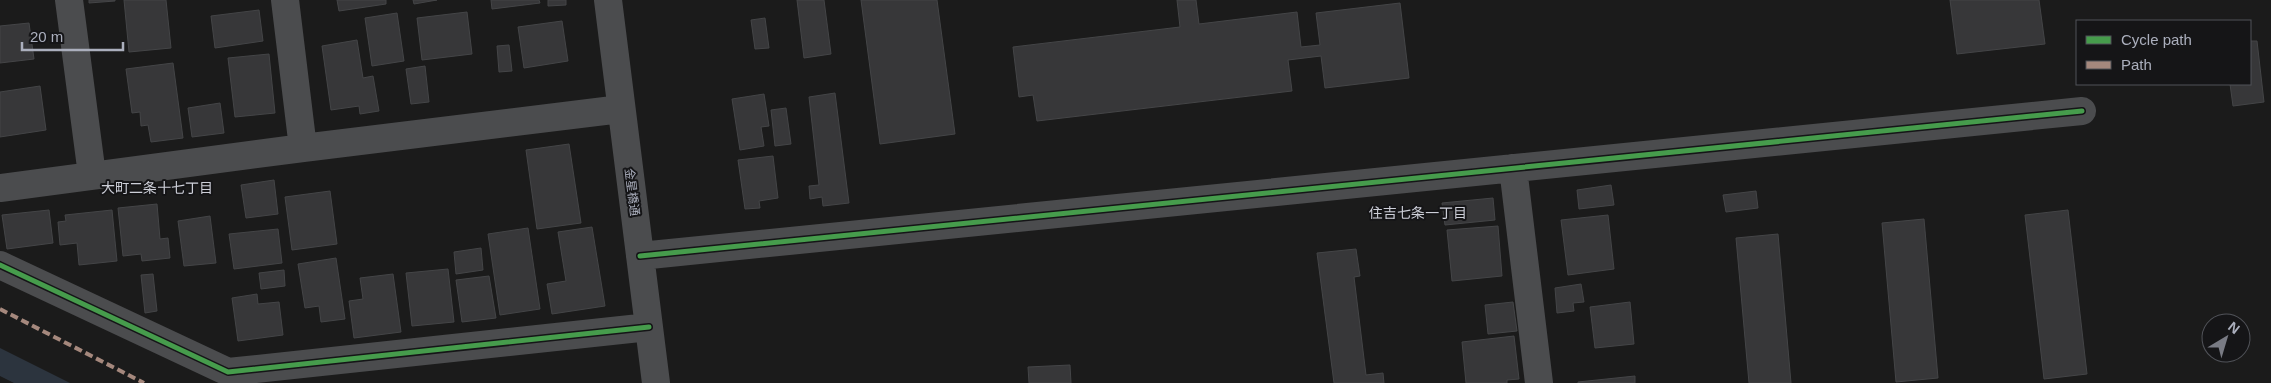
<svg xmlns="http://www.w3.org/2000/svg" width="2271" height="383" font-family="Arial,'Noto Sans JP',sans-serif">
<rect width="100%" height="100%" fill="#1b1b1b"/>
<!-- water -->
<path fill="#2c343e" d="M 0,348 L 70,383 L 14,383 L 0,376 Z"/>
<!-- building -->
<path fill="#373739" stroke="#444547" d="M 89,0 L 115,0 L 115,1 L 89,3 Z
M 124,0 L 166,0 L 171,48 L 129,52 Z
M 337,0 L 386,0 L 386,4 L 339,11 Z
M 413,0 L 437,0 L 414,4 Z
M 491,0 L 539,0 L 540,3 L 492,9 Z
M 548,0 L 566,0 L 566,5 L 548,6 Z
M 797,0 L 824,0 L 831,54 L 804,58 Z
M 861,0 L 937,0 L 955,134 L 880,144 Z
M 1177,0 L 1196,0 L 1199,24 L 1297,12 L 1301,47 L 1320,45 L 1316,13 L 1400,3 L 1409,78 L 1325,88 L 1321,56 L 1288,60 L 1292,91 L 1037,121 L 1033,95 L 1019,97 L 1013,47 L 1180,27 Z
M 1950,0 L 2039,0 L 2045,44 L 1957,54 Z
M 259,10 L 263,41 L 215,48 L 211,16 Z
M 467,12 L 472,54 L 422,60 L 417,18 Z
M 397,13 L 404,61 L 372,66 L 365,18 Z
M 765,18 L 769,48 L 755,49 L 751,20 Z
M 562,21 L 568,61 L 524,68 L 518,27 Z
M 29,23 L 34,59 L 0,63 L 0,26 Z
M 357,40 L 363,78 L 373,76 L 379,111 L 360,114 L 359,106 L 331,110 L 322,46 Z
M 2250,41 L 2257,41 L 2264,102 L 2233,106 L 2230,84 L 2250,84 Z
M 509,45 L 512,71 L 499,72 L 497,46 Z
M 269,54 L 275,113 L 235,117 L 228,58 Z
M 173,63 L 183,138 L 151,142 L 148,125 L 141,126 L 140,112 L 132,113 L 126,69 Z
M 425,66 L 429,102 L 411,104 L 406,69 Z
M 40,86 L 46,130 L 0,137 L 0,92 Z
M 835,93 L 849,203 L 823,206 L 822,197 L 810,199 L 809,186 L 819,185 L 809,97 Z
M 764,94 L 769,126 L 761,127 L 764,146 L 740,150 L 732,99 Z
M 220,103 L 224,133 L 192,137 L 188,108 Z
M 786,108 L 791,144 L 775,146 L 771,110 Z
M 569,144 L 581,223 L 537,229 L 526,150 Z
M 773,156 L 778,198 L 759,201 L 760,208 L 745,209 L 738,160 Z
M 274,180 L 278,214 L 246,218 L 241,185 Z
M 1611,185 L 1614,205 L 1579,209 L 1577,190 Z
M 330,191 L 337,244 L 292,250 L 285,197 Z
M 1756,191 L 1758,208 L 1726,212 L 1723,195 Z
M 1493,198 L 1495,220 L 1445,225 L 1442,203 Z
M 157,204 L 160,239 L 168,238 L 170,258 L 142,261 L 141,254 L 123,256 L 118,208 Z
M 49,210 L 53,243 L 7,249 L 2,215 Z
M 112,210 L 117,261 L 79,265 L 77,243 L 60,245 L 58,222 L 66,221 L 65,215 Z
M 2068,210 L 2087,374 L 2044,379 L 2025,215 Z
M 1608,215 L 1614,269 L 1568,275 L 1561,220 Z
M 210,216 L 216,263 L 184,266 L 178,221 Z
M 1924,219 L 1938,378 L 1896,382 L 1882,223 Z
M 1498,226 L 1502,276 L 1452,281 L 1447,230 Z
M 592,227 L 605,306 L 552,314 L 547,284 L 566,281 L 558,232 Z
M 528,228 L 540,309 L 500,315 L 488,234 Z
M 278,229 L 282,263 L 234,269 L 229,234 Z
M 1778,234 L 1791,383 L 1749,383 L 1736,238 Z
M 481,248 L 483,270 L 456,274 L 454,252 Z
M 1356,249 L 1360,276 L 1354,277 L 1366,375 L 1383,373 L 1384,383 L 1334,383 L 1317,253 Z
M 336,258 L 345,319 L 321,322 L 319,306 L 305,308 L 298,264 Z
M 448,269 L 454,322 L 412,326 L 406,273 Z
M 284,270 L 285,286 L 261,289 L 259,273 Z
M 153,274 L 157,311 L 145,313 L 141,275 Z
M 393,274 L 401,332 L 354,338 L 349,301 L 363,299 L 360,278 Z
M 489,276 L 496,318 L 462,322 L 456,280 Z
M 1581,284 L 1584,302 L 1573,303 L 1574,311 L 1557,313 L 1555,288 Z
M 257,294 L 258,304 L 279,302 L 283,335 L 238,341 L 232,298 Z
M 1513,302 L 1517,331 L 1488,334 L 1485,305 Z
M 1630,302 L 1634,344 L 1595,348 L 1590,307 Z
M 1514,336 L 1519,379 L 1507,380 L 1507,383 L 1466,383 L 1462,342 Z
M 1070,365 L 1071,383 L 1029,383 L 1028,367 Z
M 1635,376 L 1635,383 L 1578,383 L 1578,382 Z"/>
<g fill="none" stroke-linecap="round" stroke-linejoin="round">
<!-- minor -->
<path stroke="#4b4c4e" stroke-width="28" d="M 69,0 L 92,175
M 285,0 L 303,148
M 608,0 L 656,383
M 1513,168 L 1539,383
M 0,188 L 303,148 L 621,109
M 640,256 L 2082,111
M 0,265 L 228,372 L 649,327"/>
<!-- quiet -->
<path stroke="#a5887d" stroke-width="4" stroke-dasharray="8 4" stroke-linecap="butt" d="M 0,309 L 144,383"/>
<!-- cycleway casing -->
<g stroke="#151517" stroke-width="8">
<path id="cycleway" d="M 640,256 L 2082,111
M 0,265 L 228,372 L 649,327"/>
</g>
<!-- cycleway -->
<use href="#cycleway" stroke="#469c4c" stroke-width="5"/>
</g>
<g text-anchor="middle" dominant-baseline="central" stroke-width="4" stroke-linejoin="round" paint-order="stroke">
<!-- street labels -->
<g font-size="12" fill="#abafbd" stroke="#151517">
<text transform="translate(632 192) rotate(83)">金星橋通</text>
</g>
<!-- neighbourhood labels -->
<g font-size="14" fill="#cdcfd8" stroke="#151517">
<text x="157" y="188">大町二条十七丁目</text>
<text x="1418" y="213">住吉七条一丁目</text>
</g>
</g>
<!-- legend -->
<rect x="2076" y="20" width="175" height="65" fill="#151517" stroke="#515359"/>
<rect x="2086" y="36" width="25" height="8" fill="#469c4c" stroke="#515359"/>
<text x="2121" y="45" font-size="15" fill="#abafbd">Cycle path</text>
<rect x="2086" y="61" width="25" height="8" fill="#a5887d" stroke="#515359"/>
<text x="2121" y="70" font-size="15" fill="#abafbd">Path</text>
<!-- north arrow -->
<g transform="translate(2226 338) rotate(38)"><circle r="24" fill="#151517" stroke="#515359"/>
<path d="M0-4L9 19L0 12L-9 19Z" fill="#797b84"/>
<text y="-8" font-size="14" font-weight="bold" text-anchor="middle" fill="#abafbd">N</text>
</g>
<!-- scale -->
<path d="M22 42v8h101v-8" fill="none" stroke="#abafbd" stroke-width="2.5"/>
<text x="30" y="42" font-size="15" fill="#abafbd" stroke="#151517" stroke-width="4" paint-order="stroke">20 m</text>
</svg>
